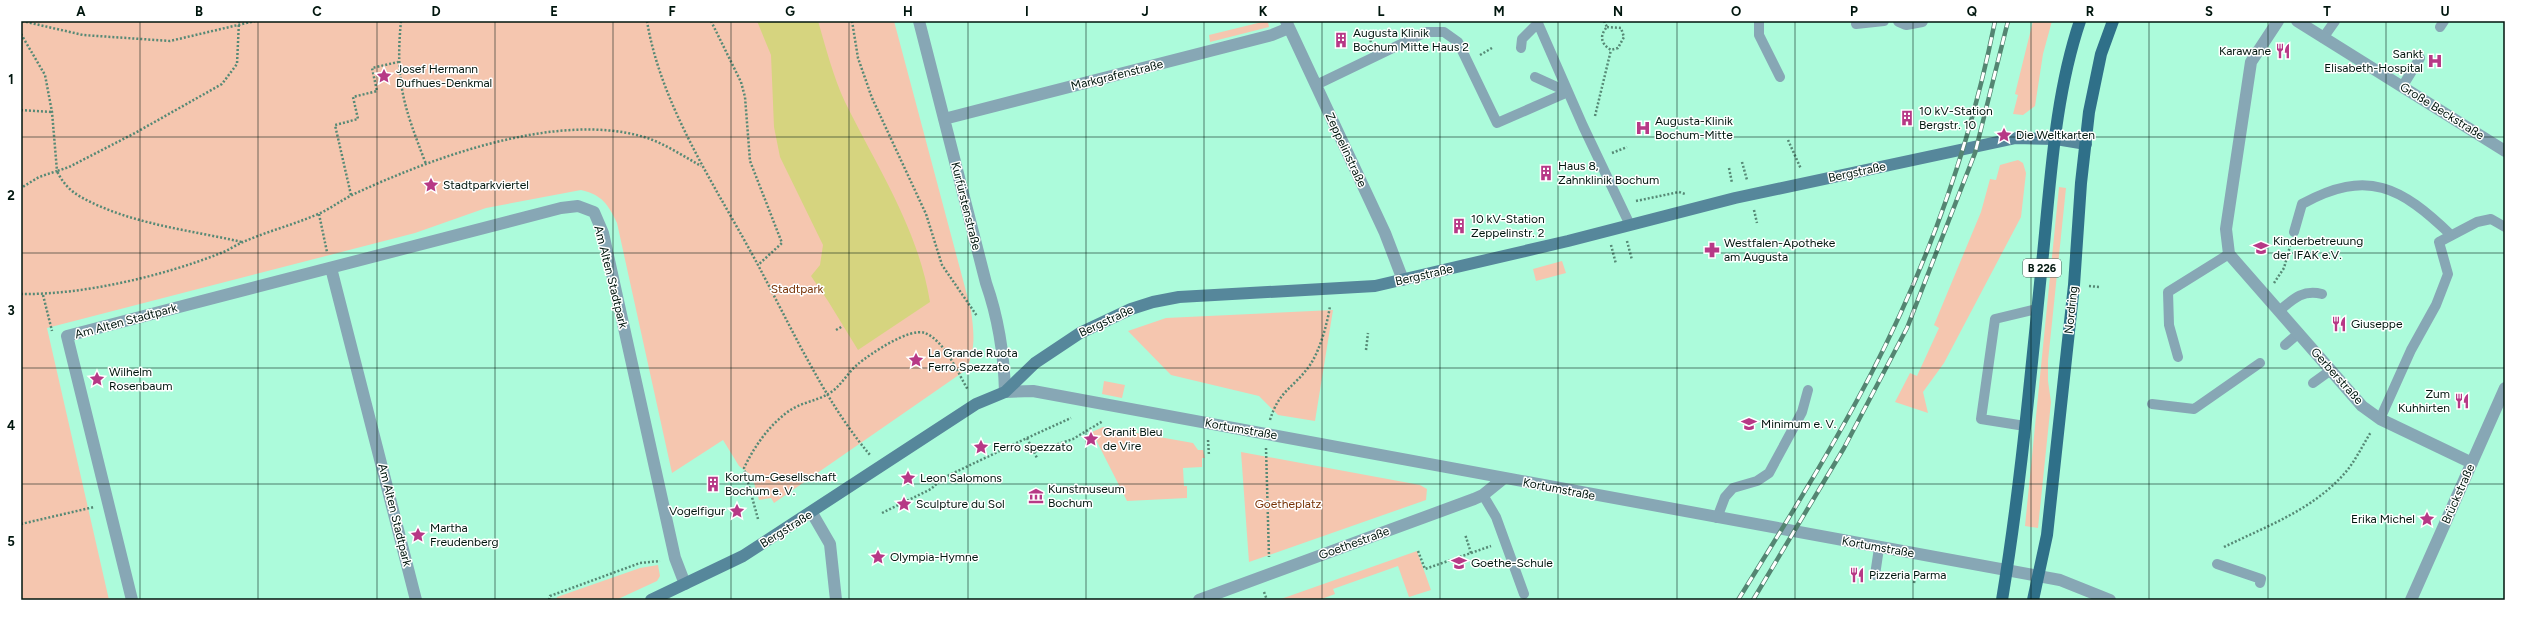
<svg xmlns="http://www.w3.org/2000/svg" width="2526" height="621" font-family="Figtree,sans-serif">
<rect width="100%" height="100%" fill="#acfbdb"/>
<!-- green -->
<path fill="#f5c6af" d="M 21,21 L 894,21 L 971,310 C 974,333 976,349 966,370 L 774,503 L 771,498 L 759,500 L 752,476 L 739,466 L 723,440 L 672,473 L 617,223 C 608,204 602,195 581,190 L 486,208 L 415,233 L 47,328 L 109,600 L 21,600 Z
M 2033,21 L 2052,21 L 2043,54 L 2035,106 L 2023,115 L 2013,114 L 2018,95 L 2015,94 Z
M 1262,22 L 1268,22 L 1269,27 L 1210,42 L 1209,35 Z
M 2018,160 L 2023,163 L 2026,173 L 2021,217 L 1944,363 L 1923,392 L 1928,413 L 1895,402 L 1910,373 L 1917,376 L 1939,328 L 1934,325 L 1981,212 L 1990,179 L 1996,180 L 2000,165 Z
M 2059,187 L 2066,188 L 2048,361 L 2048,381 L 2051,402 L 2038,528 L 2025,526 Z
M 1562,261 L 1566,273 L 1536,281 L 1533,269 Z
M 1333,310 L 1315,421 L 1278,415 L 1259,396 L 1171,375 L 1128,331 L 1166,318 Z
M 1104,381 L 1125,385 L 1122,398 L 1102,394 Z
M 1103,427 L 1193,443 L 1198,450 L 1203,450 L 1205,458 L 1202,458 L 1202,467 L 1183,468 L 1184,486 L 1187,486 L 1187,498 L 1127,501 L 1092,432 Z
M 1241,452 L 1420,485 L 1427,489 L 1426,500 L 1249,562 Z
M 1417,551 L 1431,590 L 1409,597 L 1398,566 L 1333,589 L 1335,594 L 1319,600 L 1278,600 Z
M 658,565 L 660,576 L 657,581 L 616,600 L 556,600 L 557,597 L 640,568 Z"/>
<!-- water -->
<path fill="#d6d47f" d="M 757,21 L 818,21 C 826,48 833,76 845,102 C 877,167 918,228 930,302 L 858,350 L 828,301 L 811,276 L 820,265 L 823,245 L 780,157 L 774,127 L 771,55 Z"/>
<g fill="none" stroke-linecap="round" stroke-linejoin="round">
<!-- path -->
<path stroke="#568975" stroke-width="2.5" stroke-dasharray="2 2" stroke-linecap="butt" d="M 22,21 L 83,35 L 170,41 L 255,21
M 239,21 L 237,64 L 222,84 L 135,133 L 69,167 L 57,171 C 62,182 70,191 81,197 C 129,224 190,230 242,242
M 401,21 C 395,83 404,107 426,164
M 647,21 C 661,107 718,190 758,265 C 791,327 825,402 870,455
M 711,21 L 741,82 L 745,97 L 750,161 L 782,243 L 758,265
M 852,21 L 858,58 L 872,98 L 926,214 L 942,265 L 977,316
M 1604,21 L 1607,27 C 1599,36 1601,44 1611,50 L 1618,48 L 1624,37 L 1621,28 L 1607,27
M 1367,33 L 1371,42
M 21,34 L 45,75 L 52,112 L 57,171 L 39,177 L 21,188
M 1480,55 L 1492,48
M 21,110 L 52,112
M 1595,116 L 1611,50
M 1788,140 L 1801,169
M 1612,153 L 1627,147
M 1742,162 L 1747,180
M 1729,168 L 1732,183
M 1576,169 L 1586,165
M 351,195 L 335,125 L 358,119 L 353,97 L 377,91 L 372,68 L 398,62
M 1636,201 L 1679,192 L 1685,194
M 1754,210 L 1757,223
M 319,214 L 327,252
M 1627,241 L 1632,260
M 1611,245 L 1616,264
M 2274,283 L 2284,268 L 2290,246
M 2089,286 L 2099,287
M 21,294 C 83,295 163,276 221,253 C 229,250 236,245 243,242 C 268,231 293,225 318,214 C 330,209 340,201 352,195 C 431,158 557,111 644,137 C 664,143 683,156 701,166
M 43,295 L 52,331
M 836,330 L 843,326
M 1366,350 L 1368,333
M 1270,420 C 1279,390 1294,388 1310,365 C 1320,350 1327,325 1330,306
M 1027,438 L 1071,418
M 1208,440 L 1209,456
M 1266,448 L 1269,557
M 1034,452 L 1037,458
M 882,513 L 931,489 L 943,478 L 1027,438 L 1034,452 L 1073,439 L 1103,421
M 758,519 L 744,468 C 754,447 769,425 789,411 C 800,403 816,401 828,394 C 840,388 847,373 858,364 C 870,354 910,327 925,333 C 945,341 958,373 968,390
M 21,524 L 94,507
M 2224,547 C 2267,526 2312,510 2344,474 C 2355,462 2362,446 2371,432
M 1418,551 L 1425,569 L 1471,553 L 1465,534
M 1471,553 L 1491,546
M 1914,583 L 1916,574
M 1264,592 L 1267,600
M 549,600 L 550,596 L 640,563 L 660,561"/>
<!-- lane -->
<path stroke="#87a7b5" stroke-width="10" d="M 1537,21 L 1583,126 L 1630,225
M 1759,21 L 1759,35 L 1780,77
M 1856,24 L 1884,21
M 2440,27 L 2444,21
M 2323,38 L 2335,21
M 1521,48 L 1522,39 L 1537,24
M 1535,77 L 1568,92
M 1316,85 L 1426,32 L 1444,32 L 1458,42 L 1497,123 L 1568,92
M 2402,87 L 2420,58
M 2294,232 L 2302,204 C 2368,168 2401,187 2451,235
M 2279,311 C 2293,299 2303,289 2322,294
M 2285,345 L 2299,333
M 2178,357 L 2169,325 L 2168,292 L 2229,254
M 2313,383 L 2331,370
M 2152,404 L 2194,409 L 2260,363
M 2380,419 L 2411,350 L 2436,305 L 2448,274 L 2439,242 L 2477,222 L 2491,219 L 2505,227
M 2025,426 L 1981,419 L 1995,319 L 2037,309
M 1483,495 L 1496,517 L 1524,594
M 1717,518 L 1725,497 L 1733,488 L 1757,481 L 1769,473 L 1802,412 L 1808,390
M 2217,564 L 2261,579 L 2260,583
M 1875,575 L 1879,548"/>
<!-- street -->
<path stroke="#87a7b5" stroke-width="12" d="M 919,21 L 986,283 C 999,320 1004,353 1005,392 L 1033,391 L 2060,580 L 2110,600
M 1286,21 L 1385,233 L 1403,280
M 1899,21 L 1906,24 L 1922,21
M 2278,21 L 2251,62 L 2226,229 L 2229,254 L 2362,406 L 2380,419 L 2472,463
M 2297,21 L 2505,151
M 944,119 L 1272,35 L 1289,28
M 331,268 L 416,600
M 812,513 L 830,544 L 836,600
M 132,600 L 67,336 L 561,208 L 578,206 L 594,212 L 603,233 L 675,558 L 685,584
M 1199,600 L 1474,499 L 1483,495 L 1504,478
M 2411,600 L 2505,388"/>
<!-- secondary -->
<path stroke="#56879b" stroke-width="12" d="M 651,600 L 743,556 L 976,404 L 1005,392 L 1035,363 L 1080,333 L 1131,309 L 1153,302 L 1179,297 L 1375,286 L 1568,241 L 1735,198 L 2016,138 L 2056,139 L 2086,144"/>
<!-- primary -->
<path stroke="#2f7089" stroke-width="12" d="M 2002,600 C 2021,485 2031,370 2043,254 C 2051,176 2055,95 2080,21
M 2033,600 L 2047,535 L 2074,285 L 2081,183 L 2089,112 L 2101,54 L 2113,21"/>
<!-- rail casing -->
<g stroke="#548572" stroke-width="4.5">
<path id="rail" d="M 1738,600 C 1784,526 1831,451 1871,374 C 1928,264 1971,142 1995,21
M 1753,600 L 1844,448 L 1907,328 L 1975,153 L 2008,21"/>
</g>
<!-- rail -->
<use href="#rail" stroke="#fff" stroke-width="3" stroke-dasharray="9" stroke-linecap="butt"/>
</g>
<!-- grid -->
<path fill="none" stroke="#00160e" stroke-width="1" stroke-opacity="0.55" d="M 140,21 L 140,600M 258,21 L 258,600M 377,21 L 377,600M 495,21 L 495,600M 613,21 L 613,600M 731,21 L 731,600M 849,21 L 849,600M 968,21 L 968,600M 1086,21 L 1086,600M 1204,21 L 1204,600M 1322,21 L 1322,600M 1440,21 L 1440,600M 1558,21 L 1558,600M 1677,21 L 1677,600M 1795,21 L 1795,600M 1913,21 L 1913,600M 2031,21 L 2031,600M 2149,21 L 2149,600M 2268,21 L 2268,600M 2386,21 L 2386,600M 21,137 L 2505,137M 21,253 L 2505,253M 21,368 L 2505,368M 21,484 L 2505,484"/>
<!-- icons -->
<defs>
<g id="building-bare" transform="scale(1.2)"><path d="M-4-6H4V6H1V3H-1V6H-4ZM-2.5-4.3h1.7v1.8h-1.7ZM.8-4.3h1.7v1.8H.8ZM-2.5-1h1.7V.8h-1.7ZM.8-1h1.7V.8H.8Z" fill="#b73986" stroke="#fff" stroke-width="2.5" paint-order="stroke"/></g>
<g id="restaurant-bare" transform="scale(1.2)"><path d="M-5-6h1v4h1v-4h1v4h1v-4h1v5L-1.5 .5V6h-2V.5L-5-1ZM5-6V6H3V1.5H1.5Q1.5-4 5-6Z" fill="#b73986" stroke="#fff" stroke-width="2.5" paint-order="stroke"/></g>
<g id="hospital-bare" transform="scale(1.2)"><path d="M-5-5h3v3.5h4V-5h3V5h-3V1.5h-4V5h-3Z" fill="#b73986" stroke="#fff" stroke-width="2.5" paint-order="stroke"/></g>
<g id="sight-bare" transform="scale(1.2)"><path d="M0-6L1.8-2.2L6-1.7L2.9 1.2L3.7 5.4L0 3.3L-3.7 5.4L-2.9 1.2L-6-1.7L-1.8-2.2Z" fill="#b73986" stroke="#fff" stroke-width="2.5" paint-order="stroke"/></g>
<g id="school-bare" transform="scale(1.2)"><path d="M0-5L7-2L0 1L-7-2ZM-4 1L0 2.5L4 1V4Q0 6-4 4Z" fill="#b73986" stroke="#fff" stroke-width="2.5" paint-order="stroke"/></g>
<g id="pharmacy-bare" transform="scale(1.2)"><path d="M-2-6h4v4h4v4h-4v4h-4v-4h-4v-4h4Z" fill="#b73986" stroke="#fff" stroke-width="2.5" paint-order="stroke"/></g>
<g id="museum-bare" transform="scale(1.2)"><path d="M0-6L6-3V-2H-6V-3ZM-5-1h2V3h-2ZM-1-1h2V3h-2ZM3-1h2V3H3ZM-6 4H6V6H-6Z" fill="#b73986" stroke="#fff" stroke-width="2.5" paint-order="stroke"/></g>
</defs>
<g fill-rule="evenodd">
<use href="#building-bare" x="1341" y="40"/>
<use href="#restaurant-bare" x="2283" y="51"/>
<use href="#hospital-bare" x="2435" y="61"/>
<use href="#sight-bare" x="384" y="76"/>
<use href="#building-bare" x="1907" y="118"/>
<use href="#hospital-bare" x="1643" y="128"/>
<use href="#sight-bare" x="2004" y="135"/>
<use href="#building-bare" x="1546" y="173"/>
<use href="#sight-bare" x="431" y="185"/>
<use href="#building-bare" x="1459" y="226"/>
<use href="#school-bare" x="2261" y="248"/>
<use href="#pharmacy-bare" x="1712" y="250"/>
<use href="#restaurant-bare" x="2339" y="324"/>
<use href="#sight-bare" x="916" y="360"/>
<use href="#sight-bare" x="97" y="379"/>
<use href="#restaurant-bare" x="2462" y="401"/>
<use href="#school-bare" x="1749" y="424"/>
<use href="#sight-bare" x="1091" y="439"/>
<use href="#sight-bare" x="981" y="447"/>
<use href="#sight-bare" x="908" y="478"/>
<use href="#building-bare" x="713" y="484"/>
<use href="#museum-bare" x="1036" y="496"/>
<use href="#sight-bare" x="904" y="504"/>
<use href="#sight-bare" x="737" y="511"/>
<use href="#sight-bare" x="2427" y="519"/>
<use href="#sight-bare" x="418" y="535"/>
<use href="#sight-bare" x="878" y="557"/>
<use href="#school-bare" x="1459" y="563"/>
<use href="#restaurant-bare" x="1857" y="575"/>
</g>
<g text-anchor="middle" dominant-baseline="central" stroke-width="3" stroke-linejoin="round" paint-order="stroke">
<!-- shield labels -->
<rect fill="#fff" stroke="#4c5c56" stroke-width="1" x="2023" y="259" width="38" height="18" rx="3"/>
<g font-size="11" font-weight="bold" fill="#00160e">
<text x="2042" y="268">B 226</text>
</g>
<!-- poi labels -->
<g font-size="12" fill="#00160e" stroke="#fff" text-anchor="start">
<text x="1353" y="33">Augusta Klinik<tspan x="1353" dy="14">Bochum Mitte Haus 2</tspan></text>
<text x="2271" y="51" text-anchor="end">Karawane</text>
<text x="2423" y="54" text-anchor="end">Sankt<tspan x="2423" dy="14">Elisabeth-Hospital</tspan></text>
<text x="396" y="69">Josef Hermann<tspan x="396" dy="14">Dufhues-Denkmal</tspan></text>
<text x="1919" y="111">10 kV-Station<tspan x="1919" dy="14">Bergstr. 10</tspan></text>
<text x="1655" y="121">Augusta-Klinik<tspan x="1655" dy="14">Bochum-Mitte</tspan></text>
<text x="2016" y="135">Die Weltkarten</text>
<text x="1558" y="166">Haus 8,<tspan x="1558" dy="14">Zahnklinik Bochum</tspan></text>
<text x="443" y="185">Stadtparkviertel</text>
<text x="1471" y="219">10 kV-Station<tspan x="1471" dy="14">Zeppelinstr. 2</tspan></text>
<text x="2273" y="241">Kinderbetreuung<tspan x="2273" dy="14">der IFAK e.V.</tspan></text>
<text x="1724" y="243">Westfalen-Apotheke<tspan x="1724" dy="14">am Augusta</tspan></text>
<text x="2351" y="324">Giuseppe</text>
<text x="928" y="353">La Grande Ruota<tspan x="928" dy="14">Ferro Spezzato</tspan></text>
<text x="109" y="372">Wilhelm<tspan x="109" dy="14">Rosenbaum</tspan></text>
<text x="2450" y="394" text-anchor="end">Zum<tspan x="2450" dy="14">Kuhhirten</tspan></text>
<text x="1761" y="424">Minimum e. V.</text>
<text x="1103" y="432">Granit Bleu<tspan x="1103" dy="14">de Vire</tspan></text>
<text x="993" y="447">Ferro spezzato</text>
<text x="725" y="477">Kortum-Gesellschaft<tspan x="725" dy="14">Bochum e. V.</tspan></text>
<text x="920" y="478">Leon Salomons</text>
<text x="1048" y="489">Kunstmuseum<tspan x="1048" dy="14">Bochum</tspan></text>
<text x="916" y="504">Sculpture du Sol</text>
<text x="725" y="511" text-anchor="end">Vogelfigur</text>
<text x="2415" y="519" text-anchor="end">Erika Michel</text>
<text x="430" y="528">Martha<tspan x="430" dy="14">Freudenberg</tspan></text>
<text x="890" y="557">Olympia-Hymne</text>
<text x="1471" y="563">Goethe-Schule</text>
<text x="1869" y="575">Pizzeria Parma</text>
</g>
<!-- street labels -->
<g font-size="12" fill="#00160e" stroke="#fff">
<text transform="translate(1117 75) rotate(-14)">Markgrafenstraße</text>
<text transform="translate(2442 111) rotate(32)">Große Beckstraße</text>
<text transform="translate(1346 150) rotate(65)">Zeppelinstraße</text>
<text transform="translate(1857 172) rotate(-12)">Bergstraße</text>
<text transform="translate(966 206) rotate(76)">Kurfürstenstraße</text>
<text transform="translate(1424 275) rotate(-13)">Bergstraße</text>
<text transform="translate(611 277) rotate(76)">Am Alten Stadtpark</text>
<text transform="translate(2071 310) rotate(-84)">Nordring</text>
<text transform="translate(126 321) rotate(-15)">Am Alten Stadtpark</text>
<text transform="translate(1106 321) rotate(-25)">Bergstraße</text>
<text transform="translate(2337 376) rotate(48)">Gerberstraße</text>
<text transform="translate(1241 429) rotate(10)">Kortumstraße</text>
<text transform="translate(1559 489) rotate(11)">Kortumstraße</text>
<text transform="translate(2458 494) rotate(-66)">Brückstraße</text>
<text transform="translate(395 515) rotate(76)">Am Alten Stadtpark</text>
<text transform="translate(786 529) rotate(-32)">Bergstraße</text>
<text transform="translate(1354 543) rotate(-20)">Goethestraße</text>
<text transform="translate(1878 547) rotate(10)">Kortumstraße</text>
</g>
<!-- park labels -->
<g font-size="12" fill="#783306" stroke="#fff">
<text x="797" y="289">Stadtpark</text>
<text x="1288" y="504">Goetheplatz</text>
</g>
</g>
<!-- border -->
<rect width="2526" height="621" fill="none" stroke="#ffffff" stroke-width="44"/>
<rect x="22" y="22" width="2482" height="577" fill="none" stroke="#00160e" stroke-width="1.5"/>
<g font-size="13" text-anchor="middle" font-weight="bold" fill="#00160e">
<text x="81" y="16">A</text>
<text x="199" y="16">B</text>
<text x="317" y="16">C</text>
<text x="436" y="16">D</text>
<text x="554" y="16">E</text>
<text x="672" y="16">F</text>
<text x="790" y="16">G</text>
<text x="908" y="16">H</text>
<text x="1027" y="16">I</text>
<text x="1145" y="16">J</text>
<text x="1263" y="16">K</text>
<text x="1381" y="16">L</text>
<text x="1499" y="16">M</text>
<text x="1618" y="16">N</text>
<text x="1736" y="16">O</text>
<text x="1854" y="16">P</text>
<text x="1972" y="16">Q</text>
<text x="2090" y="16">R</text>
<text x="2209" y="16">S</text>
<text x="2327" y="16">T</text>
<text x="2445" y="16">U</text>
<text x="11" y="84">1</text>
<text x="11" y="200">2</text>
<text x="11" y="315">3</text>
<text x="11" y="430">4</text>
<text x="11" y="546">5</text>
</g>
</svg>
